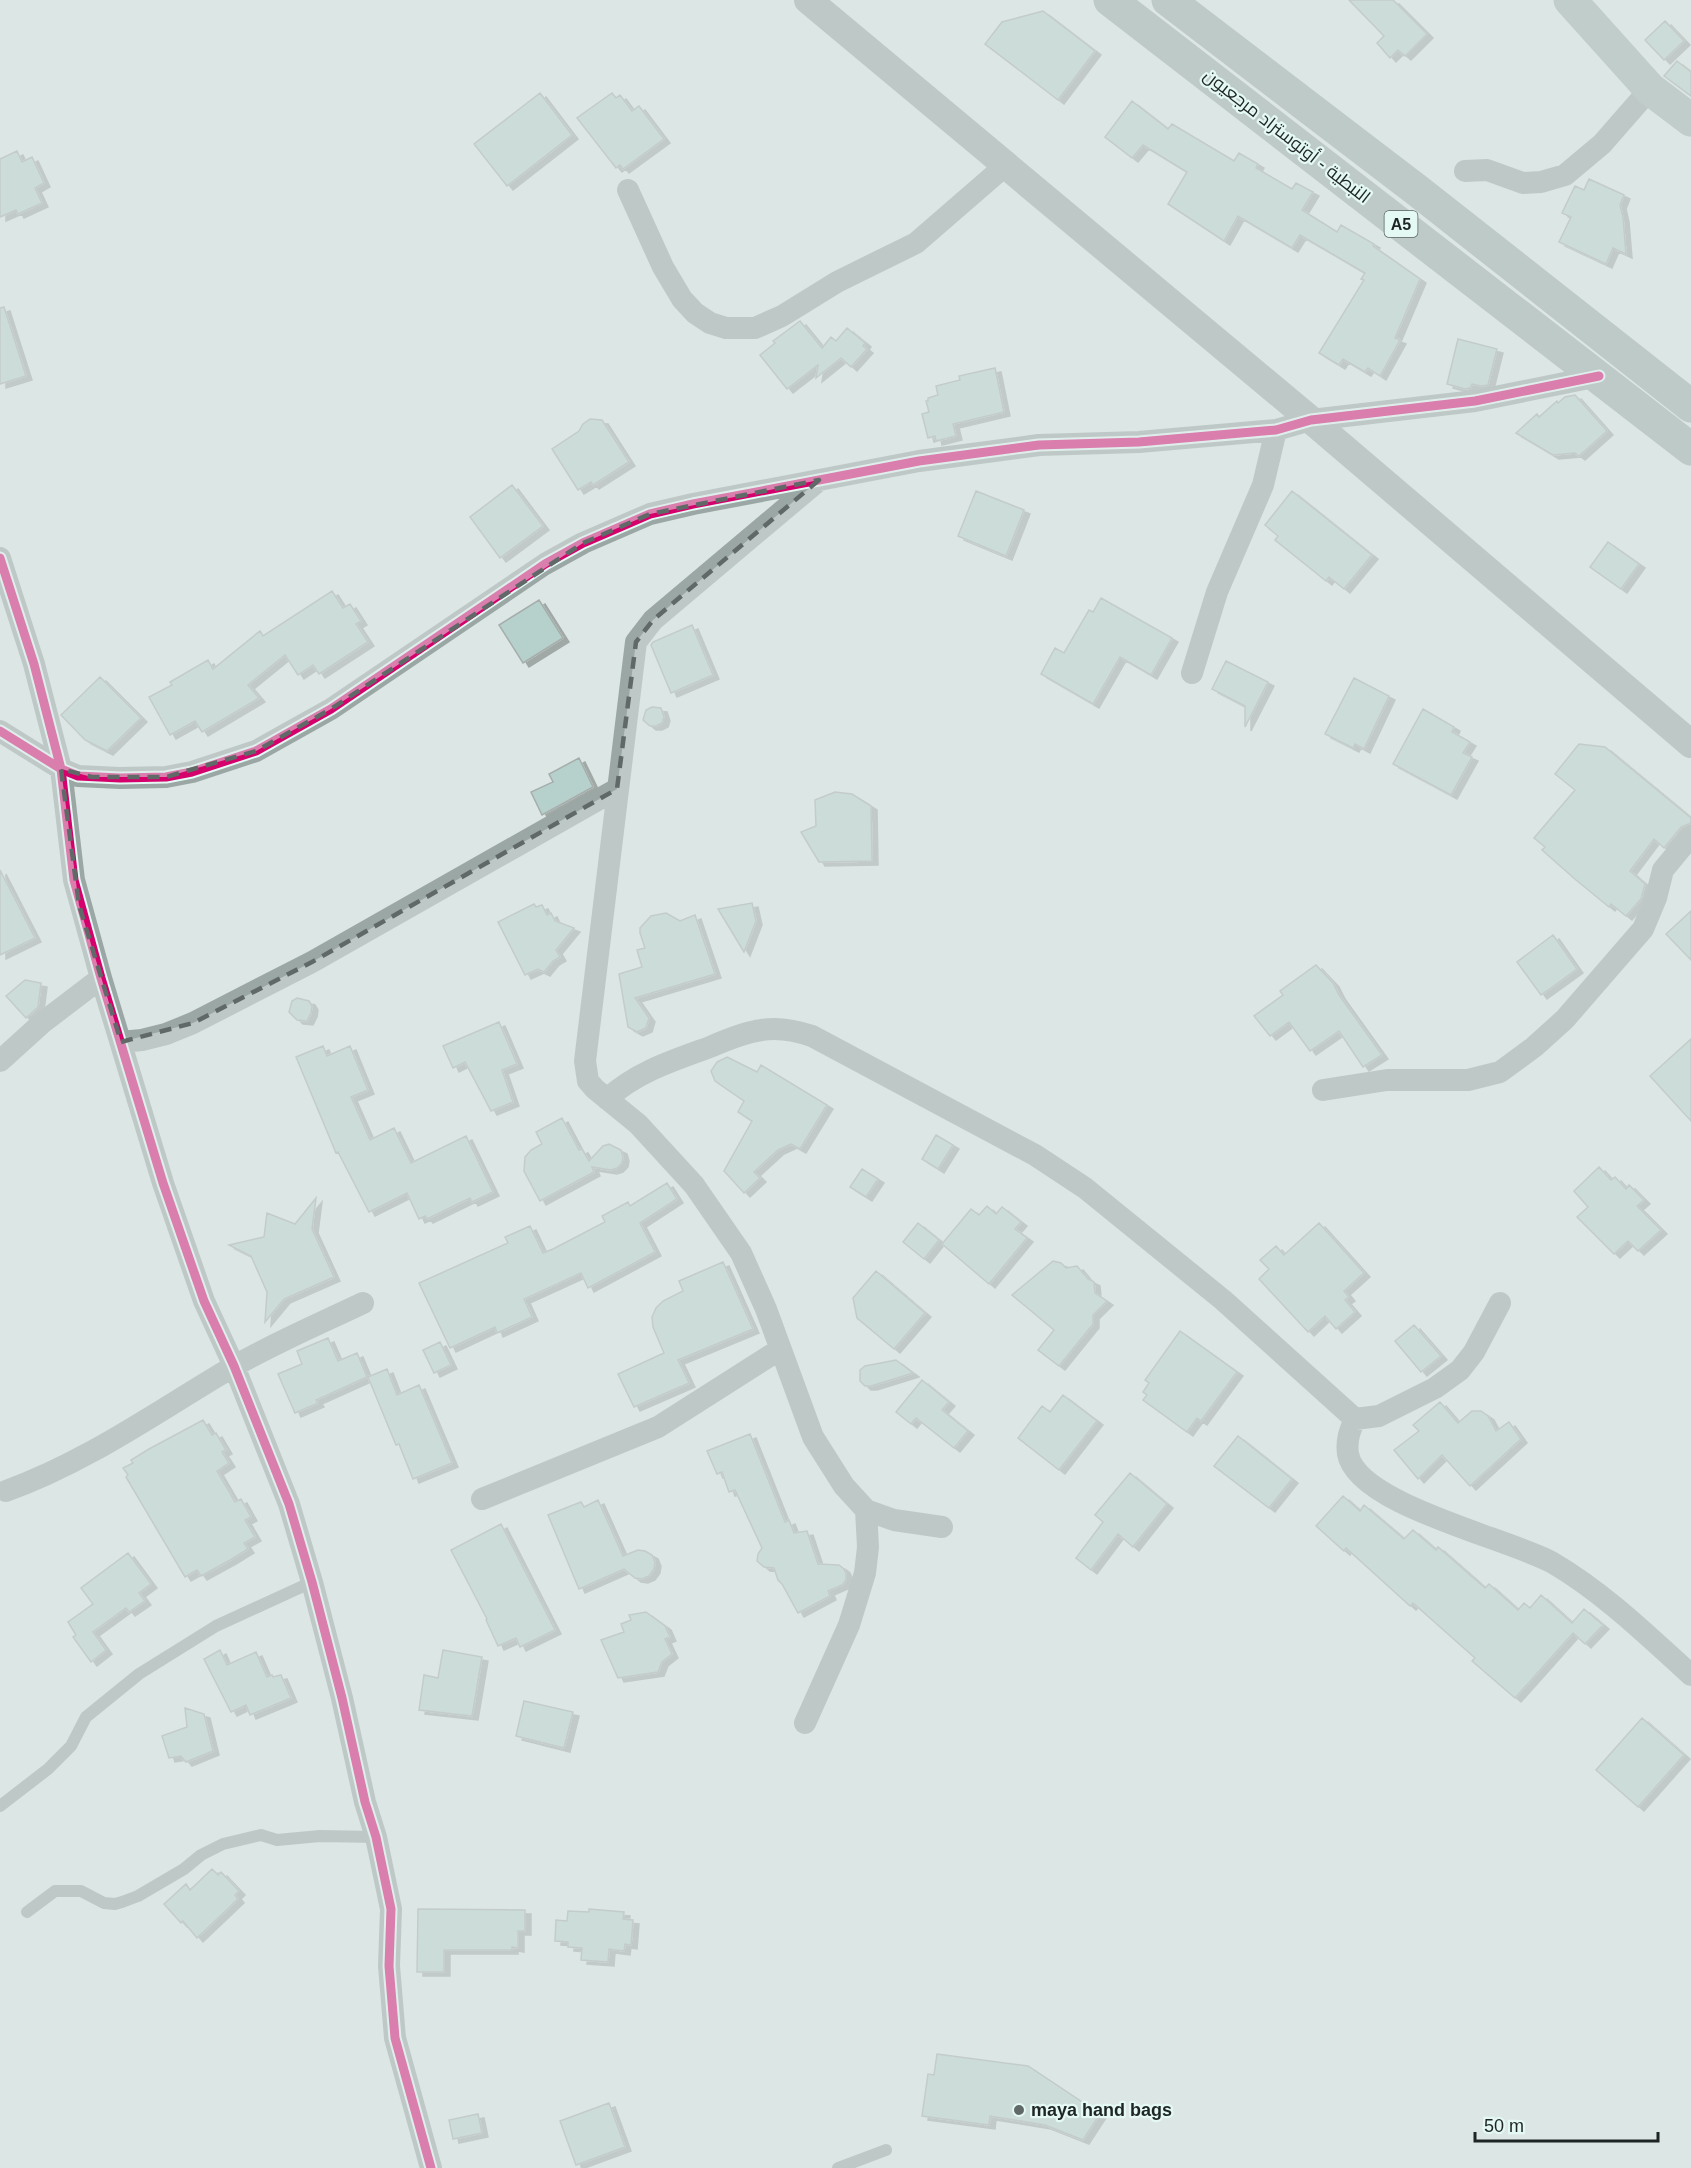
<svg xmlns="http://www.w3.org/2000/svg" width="1691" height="2168" font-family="Helvetica,Cairo,sans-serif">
<defs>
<filter id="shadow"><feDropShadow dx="6" dy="4" stdDeviation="0" flood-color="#0004"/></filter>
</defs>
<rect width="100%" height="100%" fill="#dce6e4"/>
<!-- building -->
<path fill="#b6d1cc" stroke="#a6aeac" stroke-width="1.5" filter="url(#shadow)" d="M 1349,0 L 1393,0 L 1427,34 L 1405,56 L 1398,50 L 1390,58 L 1377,43 L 1384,36 Z
M 1043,11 L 1095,51 L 1058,100 L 985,44 L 1002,22 Z
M 1665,21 L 1684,41 L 1664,60 L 1645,40 Z
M 1677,61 L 1691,72 L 1691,96 L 1664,76 Z
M 540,93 L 572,135 L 507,186 L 474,144 Z
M 612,93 L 616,98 L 620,95 L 632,111 L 639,106 L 664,139 L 623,169 L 620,165 L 616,168 L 577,118 Z
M 1132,101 L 1168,129 L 1172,124 L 1234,161 L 1239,153 L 1258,164 L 1256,168 L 1292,189 L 1296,183 L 1313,192 L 1302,210 L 1337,232 L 1341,225 L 1374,244 L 1373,246 L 1420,279 L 1395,338 L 1400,340 L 1380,376 L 1368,368 L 1365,372 L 1343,359 L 1339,365 L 1319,353 L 1364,280 L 1361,279 L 1365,273 L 1300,235 L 1292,248 L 1238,216 L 1224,241 L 1168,204 L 1187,172 L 1143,145 L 1132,158 L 1105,137 Z
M 17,151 L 22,162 L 32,157 L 44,183 L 35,188 L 42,203 L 18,214 L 16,210 L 0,217 L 0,159 Z
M 1589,179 L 1624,195 L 1620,205 L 1623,218 L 1626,254 L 1613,248 L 1606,264 L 1559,242 L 1571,217 L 1562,213 L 1575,186 L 1584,190 Z
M 4,307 L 26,376 L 0,384 L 0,308 Z
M 800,321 L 822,348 L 831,337 L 836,341 L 847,328 L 865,343 L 863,346 L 867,349 L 851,367 L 841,358 L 816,378 L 818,365 L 787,389 L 760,355 L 775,343 L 773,341 Z
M 1458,339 L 1497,349 L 1488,385 L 1481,386 L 1472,384 L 1470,388 L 1465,389 L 1447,384 Z
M 995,368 L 1004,412 L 953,424 L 956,436 L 936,441 L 935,436 L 928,438 L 922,414 L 929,412 L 926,401 L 928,401 L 928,398 L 938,395 L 936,386 L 960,380 L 959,376 Z
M 1575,395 L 1607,431 L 1579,456 L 1575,453 L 1553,455 L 1516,433 L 1537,414 L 1539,417 L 1557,401 L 1558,403 L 1565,397 Z
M 590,419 L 602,420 L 629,462 L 593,485 L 591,482 L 578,490 L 552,449 L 579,431 L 583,424 Z
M 512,485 L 543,526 L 500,558 L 470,517 Z
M 976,491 L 1024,510 L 1006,556 L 958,536 Z
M 1292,491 L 1372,555 L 1344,589 L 1329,577 L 1326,581 L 1275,540 L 1278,536 L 1265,525 Z
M 1608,542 L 1639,564 L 1621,589 L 1590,567 Z
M 332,591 L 343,608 L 350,604 L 361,621 L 356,624 L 368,642 L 319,674 L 313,665 L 298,675 L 285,655 L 248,685 L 259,698 L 202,732 L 195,721 L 170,735 L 149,697 L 172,685 L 170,682 L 208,660 L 213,669 L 260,631 L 263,636 Z
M 1101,598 L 1172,638 L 1151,675 L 1120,657 L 1093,704 L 1041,674 L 1055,648 L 1064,653 L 1089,610 L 1093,612 Z
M 539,600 L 563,638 L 523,663 L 499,625 Z
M 692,625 L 713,675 L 671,693 L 651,645 L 653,642 Z
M 1226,661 L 1268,682 L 1245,727 L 1245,706 L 1212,689 Z
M 100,677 L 141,718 L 107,751 L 85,740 L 61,715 Z
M 1354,678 L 1389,696 L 1364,749 L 1355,744 L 1353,748 L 1325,734 Z
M 652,707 L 661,708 L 664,717 L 662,723 L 656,726 L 650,726 L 643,720 L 646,710 Z
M 1423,709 L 1454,727 L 1452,732 L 1470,742 L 1463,753 L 1472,757 L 1451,795 L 1393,764 Z
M 1579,744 L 1605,747 L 1691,818 L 1691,823 L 1681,827 L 1664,848 L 1654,839 L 1630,871 L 1645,884 L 1641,899 L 1626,916 L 1611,904 L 1609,907 L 1576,880 L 1542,850 L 1545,847 L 1534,838 L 1575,790 L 1555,774 Z
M 579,758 L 593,787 L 542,815 L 531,792 L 553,782 L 549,774 Z
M 835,792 L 852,794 L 871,806 L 872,861 L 819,862 L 801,832 L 816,826 L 815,800 Z
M 0,870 L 35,938 L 0,955 Z
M 752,903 L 756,921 L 744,952 L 718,909 Z
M 534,904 L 536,907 L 542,905 L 547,915 L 551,913 L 555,921 L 574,928 L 556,950 L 560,957 L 553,961 L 544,972 L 538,969 L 525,975 L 498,922 Z
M 1691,911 L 1691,960 L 1666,934 Z
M 666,913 L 680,921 L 695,915 L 715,974 L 635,998 L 649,1018 L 646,1028 L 637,1032 L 628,1027 L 619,974 L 642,967 L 637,950 L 645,948 L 640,933 L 640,928 L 651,916 Z
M 1553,935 L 1577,969 L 1541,995 L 1517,962 Z
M 1316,965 L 1333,983 L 1339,995 L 1382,1055 L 1363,1067 L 1339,1031 L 1310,1051 L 1289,1022 L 1270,1036 L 1254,1016 L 1283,995 L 1280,991 Z
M 25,980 L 41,983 L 38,1007 L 26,1018 L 6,996 Z
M 297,998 L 309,1001 L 312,1006 L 311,1013 L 307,1021 L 297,1020 L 289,1012 L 292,1001 Z
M 499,1022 L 517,1064 L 502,1070 L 513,1102 L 491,1111 L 465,1062 L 453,1068 L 443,1046 Z
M 1691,1039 L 1691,1121 L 1650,1076 Z
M 323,1046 L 327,1056 L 350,1046 L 368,1090 L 351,1097 L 370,1140 L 394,1128 L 411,1163 L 466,1136 L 493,1192 L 472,1202 L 470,1198 L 427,1219 L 425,1216 L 419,1219 L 407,1193 L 369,1212 L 338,1152 L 336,1153 L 296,1057 Z
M 727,1057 L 757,1072 L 761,1065 L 827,1105 L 800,1149 L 791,1144 L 778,1150 L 754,1172 L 760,1178 L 744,1193 L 724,1171 L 752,1121 L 738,1112 L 744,1101 L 715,1081 L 711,1071 L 717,1062 Z
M 562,1118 L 579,1150 L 582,1149 L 589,1161 L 603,1146 L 609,1144 L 621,1150 L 623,1157 L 622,1163 L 617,1168 L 611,1170 L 592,1167 L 594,1172 L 540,1201 L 524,1171 L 525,1157 L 531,1150 L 542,1144 L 536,1132 Z
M 936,1135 L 953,1145 L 938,1169 L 922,1159 Z
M 1599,1167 L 1611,1180 L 1615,1177 L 1626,1189 L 1629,1185 L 1644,1200 L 1637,1206 L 1661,1230 L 1638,1251 L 1628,1241 L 1614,1254 L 1577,1217 L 1588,1207 L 1574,1191 Z
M 862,1169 L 878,1179 L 866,1197 L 850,1187 Z
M 667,1183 L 677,1199 L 640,1223 L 655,1252 L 588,1288 L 581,1273 L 524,1299 L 532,1317 L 497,1333 L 495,1327 L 450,1348 L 419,1283 L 508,1243 L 505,1237 L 530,1226 L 543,1253 L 553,1249 L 605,1222 L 602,1216 L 628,1202 L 630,1206 Z
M 316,1198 L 312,1229 L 334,1277 L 284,1299 L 265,1322 L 267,1292 L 251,1256 L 229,1245 L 264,1237 L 267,1213 L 295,1224 Z
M 987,1206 L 996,1214 L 1002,1207 L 1021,1222 L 1015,1229 L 1027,1238 L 989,1284 L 942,1244 L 971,1209 L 979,1215 Z
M 918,1223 L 939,1240 L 924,1259 L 903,1242 Z
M 1319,1223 L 1364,1273 L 1344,1291 L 1349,1297 L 1345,1300 L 1355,1312 L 1336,1329 L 1325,1316 L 1308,1332 L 1259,1279 L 1269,1269 L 1260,1260 L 1276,1246 L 1284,1255 Z
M 1053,1261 L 1061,1263 L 1066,1268 L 1077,1266 L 1088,1279 L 1094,1282 L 1095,1293 L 1107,1301 L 1093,1315 L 1093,1324 L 1059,1366 L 1038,1350 L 1054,1330 L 1012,1295 Z
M 723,1262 L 753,1329 L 678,1360 L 689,1383 L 634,1407 L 618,1374 L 664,1353 L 653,1327 L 652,1317 L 656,1308 L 663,1301 L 683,1291 L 679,1281 Z
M 876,1271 L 925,1313 L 894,1349 L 857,1318 L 853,1298 Z
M 1414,1325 L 1441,1356 L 1421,1372 L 1395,1341 Z
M 1180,1331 L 1237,1372 L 1201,1421 L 1197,1418 L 1187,1432 L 1143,1400 L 1147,1395 L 1143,1392 L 1149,1383 L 1145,1380 Z
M 328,1338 L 338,1361 L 357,1353 L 367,1377 L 316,1400 L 318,1403 L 295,1413 L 278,1374 L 302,1364 L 297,1351 Z
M 440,1342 L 451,1365 L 434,1373 L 423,1350 Z
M 896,1360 L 913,1373 L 871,1386 L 865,1386 L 860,1381 L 860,1370 L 865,1366 Z
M 387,1369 L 397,1395 L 419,1385 L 452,1463 L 413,1479 L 399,1444 L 396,1445 L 368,1377 Z
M 922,1380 L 949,1402 L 942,1410 L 968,1431 L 954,1448 L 916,1418 L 911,1424 L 896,1412 Z
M 1063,1395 L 1097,1421 L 1059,1470 L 1018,1438 L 1042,1406 L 1050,1412 Z
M 1440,1402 L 1458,1423 L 1472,1411 L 1481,1411 L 1488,1416 L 1496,1431 L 1509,1422 L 1521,1439 L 1470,1486 L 1442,1455 L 1418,1479 L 1394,1450 L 1419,1431 L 1413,1425 Z
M 203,1420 L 212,1435 L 216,1433 L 226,1450 L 222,1452 L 229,1463 L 217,1471 L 235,1502 L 241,1499 L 251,1517 L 245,1520 L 255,1537 L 244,1543 L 248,1549 L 230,1560 L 201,1576 L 197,1570 L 185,1577 L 126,1477 L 128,1475 L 123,1468 L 133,1463 L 131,1460 L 149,1449 Z
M 750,1434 L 785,1522 L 789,1520 L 794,1533 L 807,1531 L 818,1564 L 839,1565 L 844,1569 L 846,1574 L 846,1580 L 842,1585 L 828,1591 L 830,1596 L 798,1613 L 782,1584 L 778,1580 L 774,1568 L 764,1567 L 757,1561 L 758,1554 L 762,1548 L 735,1490 L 729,1492 L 722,1472 L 717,1474 L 707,1451 Z
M 1238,1436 L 1292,1479 L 1269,1508 L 1214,1466 Z
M 1130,1473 L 1167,1504 L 1133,1547 L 1118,1534 L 1091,1570 L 1076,1558 L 1103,1522 L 1095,1515 Z
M 1343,1496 L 1360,1511 L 1364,1505 L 1404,1539 L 1413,1530 L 1436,1550 L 1438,1547 L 1485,1588 L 1489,1584 L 1518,1610 L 1524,1603 L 1530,1608 L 1541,1595 L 1572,1623 L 1584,1609 L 1603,1625 L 1585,1644 L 1573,1633 L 1515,1698 L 1472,1661 L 1475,1658 L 1413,1603 L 1410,1606 L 1346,1548 L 1344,1551 L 1316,1526 Z
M 598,1500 L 623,1556 L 638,1550 L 645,1551 L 652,1555 L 655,1562 L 654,1569 L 649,1576 L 642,1579 L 635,1578 L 624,1569 L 579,1589 L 548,1515 L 581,1502 L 584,1507 Z
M 501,1524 L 555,1630 L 520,1647 L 516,1638 L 498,1646 L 486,1620 L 487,1619 L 451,1550 Z
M 128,1553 L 151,1584 L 139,1593 L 145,1601 L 129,1612 L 126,1608 L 93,1632 L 106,1650 L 91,1662 L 73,1637 L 76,1635 L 68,1622 L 93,1604 L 81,1588 Z
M 646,1612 L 665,1626 L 670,1637 L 665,1639 L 672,1654 L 662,1662 L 658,1672 L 618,1678 L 601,1640 L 624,1632 L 621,1624 L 631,1620 L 629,1615 Z
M 220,1650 L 227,1665 L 256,1652 L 267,1677 L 272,1675 L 273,1677 L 281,1675 L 291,1698 L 250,1715 L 246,1705 L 231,1712 L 204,1659 Z
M 443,1650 L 482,1657 L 472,1716 L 419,1710 L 424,1675 L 438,1678 Z
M 524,1701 L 573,1712 L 564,1748 L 516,1736 Z
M 185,1708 L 204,1714 L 213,1751 L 186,1762 L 181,1756 L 169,1758 L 162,1736 L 187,1727 Z
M 1642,1718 L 1684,1755 L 1638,1807 L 1596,1770 Z
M 212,1869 L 218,1875 L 221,1872 L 239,1891 L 235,1895 L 238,1899 L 197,1938 L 183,1921 L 181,1923 L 164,1904 L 186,1884 L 190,1890 Z
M 418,1909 L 525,1910 L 525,1931 L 518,1931 L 518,1948 L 512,1947 L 512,1950 L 444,1950 L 444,1972 L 417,1972 Z
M 589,1909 L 624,1912 L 623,1919 L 633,1920 L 631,1945 L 625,1944 L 624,1951 L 609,1949 L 608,1962 L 581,1960 L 582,1948 L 568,1947 L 568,1942 L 555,1941 L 556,1920 L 567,1921 L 568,1911 L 589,1912 Z
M 937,2054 L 1028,2066 L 1100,2114 L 1083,2140 L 1045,2125 L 990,2116 L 989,2125 L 922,2116 L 928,2074 L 934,2075 Z
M 609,2103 L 625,2147 L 576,2165 L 560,2121 Z
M 478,2114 L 482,2133 L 453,2139 L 449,2120 Z"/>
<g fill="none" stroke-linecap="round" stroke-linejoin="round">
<!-- service -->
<path stroke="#9aa7a4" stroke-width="12" d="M 0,1806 L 48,1769 L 71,1746 L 86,1717 L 139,1674 L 216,1626 L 312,1582
M 27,1912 L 55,1891 L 81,1891 L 104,1903 L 115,1904 L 122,1902 L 138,1896 L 184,1869 L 201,1855 L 223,1844 L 261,1835 L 277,1840 L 320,1836 L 376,1837
M 838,2168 L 886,2150"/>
<!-- minor -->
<path stroke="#9aa7a4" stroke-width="22" d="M 1465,171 L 1487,170 L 1523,183 L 1541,182 L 1565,175 L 1602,144 L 1650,89
M 628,190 L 663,267 L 682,299 L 695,313 L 710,323 L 726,328 L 755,328 L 782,316 L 837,282 L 916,243 L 1006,165
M 818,481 L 653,620 L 636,642 L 585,1061 L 588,1081 L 595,1089 L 638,1124 L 694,1185 L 741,1253 L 766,1309 L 813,1437 L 844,1486 L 866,1510 L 894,1520 L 942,1527
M 0,558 L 34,664 L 61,769 L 74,880 L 101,978 L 163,1183 L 204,1301 L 234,1366 L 289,1504 L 312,1582 L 342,1698 L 365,1802 L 376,1837 L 391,1909 L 389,1966 L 395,2038 L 431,2168
M 1192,673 L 1217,592 L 1263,485 L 1276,430
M 0,731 L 61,769 L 78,776 L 120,778 L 166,777 L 192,772 L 256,751 L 331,709 L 545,564 L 583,543 L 650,514 L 693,504 L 919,461 L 1039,445 L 1139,442 L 1276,430 L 1311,420 L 1475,401 L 1599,376
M 121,1042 L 142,1040 L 166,1034 L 193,1023 L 312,962 L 617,789
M 0,1061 L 42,1023 L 101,978
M 1323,1090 L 1387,1080 L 1468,1080 L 1500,1072 L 1534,1047 L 1565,1019 L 1643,929 L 1656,898 L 1663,870 L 1691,836
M 607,1099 C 636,1072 674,1060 710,1047 C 726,1040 745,1032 762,1030 C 779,1027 797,1031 812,1036 L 1035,1155 L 1085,1188 L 1223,1300 L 1355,1419 L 1379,1416 L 1435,1388 L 1460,1370 L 1474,1352 L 1500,1303
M 1355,1419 C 1350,1430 1346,1440 1348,1454 C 1357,1505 1511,1539 1553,1563 C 1604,1593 1647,1635 1691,1675
M 6,1491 C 87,1462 158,1411 231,1368 C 274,1343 319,1324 363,1303
M 482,1499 L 658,1427 L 779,1350
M 805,1723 L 849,1625 L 865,1573 L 868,1547 L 866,1510"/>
<!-- tertiary -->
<path stroke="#9aa7a4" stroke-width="28" d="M 808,0 L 1311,420 L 1691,744"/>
<!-- secondary -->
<path stroke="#a0afad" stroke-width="33" d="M 1570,0 L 1650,89 L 1691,120"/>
<!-- trunk -->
<path stroke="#99a8a4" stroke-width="33" d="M 1110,0 L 1691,449
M 1168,0 L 1418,191 L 1691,406"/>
<!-- cycleway casing -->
<g stroke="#e4f8f4" stroke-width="13">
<path id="cycleway" d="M 0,558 L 34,664 L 61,769 L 74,880 L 101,978 L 163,1183 L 204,1301 L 234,1366 L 289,1504 L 312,1582 L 342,1698 L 365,1802 L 376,1837 L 391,1909 L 389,1966 L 395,2038 L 431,2168
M 0,731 L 61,769 L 78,776 L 120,778 L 166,777 L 192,772 L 256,751 L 331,709 L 545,564 L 583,543 L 650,514 L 693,504 L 919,461 L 1039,445 L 1139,442 L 1276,430 L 1311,420 L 1475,401 L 1599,376"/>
</g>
<!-- cycleway -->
<use href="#cycleway" stroke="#d6006c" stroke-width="9"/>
</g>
<!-- marked area -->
<path d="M0 0H1691V2168H0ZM 819,480 L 653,620 L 636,642 L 617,789 L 312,962 L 193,1023 L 121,1042 L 79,905 L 61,769 L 92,777 L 166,777 L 256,751 L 331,709 L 583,543 L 650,514 Z" fill="#dce6e4" fill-opacity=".55" fill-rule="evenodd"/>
<path fill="none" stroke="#606967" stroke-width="4.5" stroke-dasharray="12 8" stroke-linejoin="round" d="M 819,480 L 653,620 L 636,642 L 617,789 L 312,962 L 193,1023 L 121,1042 L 79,905 L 61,769 L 92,777 L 166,777 L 256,751 L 331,709 L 583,543 L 650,514 Z"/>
<!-- markers -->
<circle fill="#606967" stroke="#e4f8f4" stroke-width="2" cx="1019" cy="2110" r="6"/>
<g text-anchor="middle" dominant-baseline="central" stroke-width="4.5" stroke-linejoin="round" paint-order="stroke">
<!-- shield labels -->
<rect fill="#e4f8f4" stroke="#596462" stroke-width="1.5" x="1384.5" y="211" width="33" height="26" rx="4.5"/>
<g font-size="16" font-weight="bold" fill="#1e2524">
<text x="1401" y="224">A5</text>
</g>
<!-- street labels -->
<g font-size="18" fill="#1e2524" stroke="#e4f8f4">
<text transform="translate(1287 136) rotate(38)">النبطية - أوتوستراد مرجعيون</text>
</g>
<!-- poi labels -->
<g font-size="18" font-weight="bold" fill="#1e2524" stroke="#e4f8f4" text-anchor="start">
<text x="1031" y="2110">maya hand bags</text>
</g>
</g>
<!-- scale -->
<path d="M1475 2132v9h183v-9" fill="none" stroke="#1e2524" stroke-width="3"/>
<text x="1484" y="2132" font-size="18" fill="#1e2524" stroke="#e4f8f4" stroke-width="4.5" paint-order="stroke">50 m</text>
</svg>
